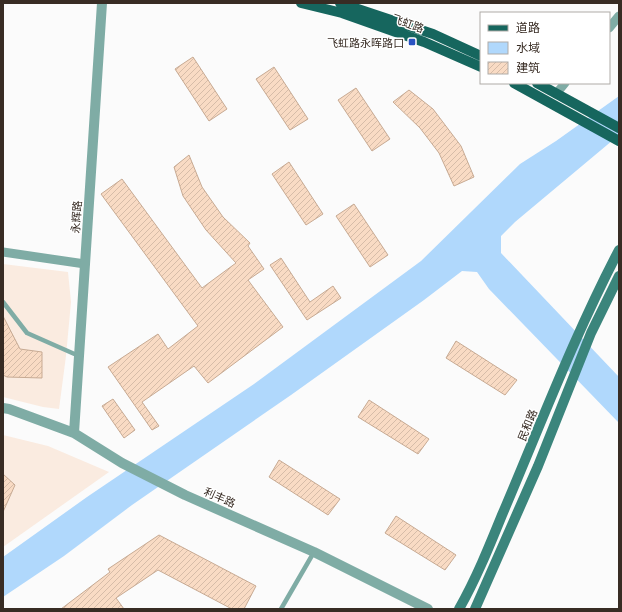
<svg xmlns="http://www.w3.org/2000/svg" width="622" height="612" font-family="'Open Sans','Noto Sans SC',sans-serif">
<defs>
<pattern id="building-hatch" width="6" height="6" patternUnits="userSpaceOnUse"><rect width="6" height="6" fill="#f9dbc4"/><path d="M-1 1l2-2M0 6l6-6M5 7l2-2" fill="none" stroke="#d6bca8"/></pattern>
</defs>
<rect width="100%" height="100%" fill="#fbfbfb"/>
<!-- built -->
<path fill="#faebe0" d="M 3,264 L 68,272 L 71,302 L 66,356 L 59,409 L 43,407 L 3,397 Z
M 3,435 L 48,446 L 109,472 L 3,547 Z"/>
<!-- water -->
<path fill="#b0d8fc" d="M 619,96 L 619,135 L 515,222 L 501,236 L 501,253 L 619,377 L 619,423 L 489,289 L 477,272 L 462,271 L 424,300 L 291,395 L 132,505 L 64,556 L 3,597 L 3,557 L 87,497 L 254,384 L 421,261 L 520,164 L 556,141 Z"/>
<!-- building -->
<path fill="url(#building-hatch)" stroke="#c7aa93" d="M 193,57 L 227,109 L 209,121 L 175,69 Z
M 274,67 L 308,119 L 290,130 L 256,79 Z
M 356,88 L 390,139 L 372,151 L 338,100 Z
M 409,90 L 433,109 L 461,146 L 474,177 L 454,186 L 439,153 L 420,128 L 393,102 Z
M 189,155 L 202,187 L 223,217 L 250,243 L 248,246 L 264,269 L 248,280 L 283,327 L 208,383 L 194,366 L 142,402 L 159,426 L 152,430 L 108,367 L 158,334 L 168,349 L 198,326 L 101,194 L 122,179 L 202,288 L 236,263 L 206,230 L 183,196 L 174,167 Z
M 289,162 L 323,214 L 306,225 L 272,174 Z
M 354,204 L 388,255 L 370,267 L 336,216 Z
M 281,258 L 310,302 L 333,286 L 341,298 L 307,320 L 270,265 Z
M 3,316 L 20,349 L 42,352 L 42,378 L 7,377 L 3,375 Z
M 456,341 L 517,380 L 505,395 L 446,358 Z
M 113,399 L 135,430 L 124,438 L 102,406 Z
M 369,400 L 429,439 L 418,454 L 358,417 Z
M 279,460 L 340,499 L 328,515 L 269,477 Z
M 3,474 L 15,485 L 3,512 Z
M 396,516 L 456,555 L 445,570 L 385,533 Z
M 159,535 L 256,586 L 244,609 L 232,609 L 158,570 L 116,598 L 124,609 L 61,609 L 110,572 L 108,569 Z"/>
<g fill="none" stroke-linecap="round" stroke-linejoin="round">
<!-- service -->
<path stroke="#7faca5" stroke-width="4.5" d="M 3,302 L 27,333 L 79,356
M 281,609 L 314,552"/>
<!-- minor -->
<path stroke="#7faca5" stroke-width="9" d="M 609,28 L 619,16
M 556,94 L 565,83
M 3,252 L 85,264"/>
<!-- tertiary -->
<path stroke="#7faca5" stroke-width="10" d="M 3,408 L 9,409 L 74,433 L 122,463 L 185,495 L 314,552 L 428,609
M 74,433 L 102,3"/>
<!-- secondary -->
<path stroke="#3b857c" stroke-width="10" d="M 459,609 C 476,579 489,547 502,515 C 540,426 574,336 619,250
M 475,609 L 538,466 L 591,333 L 619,276"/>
<!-- primary -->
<path stroke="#16665e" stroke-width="10" d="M 301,3 L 342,13 L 424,42 L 481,67
M 340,3 L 433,34 L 481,56
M 514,83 L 619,141
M 537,83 L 619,128"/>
</g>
<!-- markers -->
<rect fill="#2a53c2" stroke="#fff" stroke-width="1.5" x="408" y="38" width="8" height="8" rx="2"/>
<g text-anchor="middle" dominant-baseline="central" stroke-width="3" stroke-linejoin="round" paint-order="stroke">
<!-- street labels -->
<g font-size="11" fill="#382c24" stroke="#fff">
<text transform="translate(408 23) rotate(20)">飞虹路</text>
<text transform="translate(76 217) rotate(-86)">永辉路</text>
<text transform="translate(527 425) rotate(-68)">民和路</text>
<text transform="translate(220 497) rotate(24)">利丰路</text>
</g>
<!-- poi labels -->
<g font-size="11" fill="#382c24" stroke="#fff" text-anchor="end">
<text x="404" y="42">飞虹路永晖路口</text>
</g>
</g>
<!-- border -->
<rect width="622" height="612" fill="none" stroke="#382c24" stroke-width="8"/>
<!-- legend -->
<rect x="480" y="12" width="130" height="72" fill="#ffffff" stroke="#afaba7"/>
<rect x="488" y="25" width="20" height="6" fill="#16665e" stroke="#afaba7"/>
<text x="516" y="32" font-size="12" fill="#382c24">道路</text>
<rect x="488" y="42" width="20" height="12" fill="#b0d8fc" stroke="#afaba7"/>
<text x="516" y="52" font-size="12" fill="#382c24">水域</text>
<rect x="488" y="62" width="20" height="12" fill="url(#building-hatch)" stroke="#afaba7"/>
<text x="516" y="72" font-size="12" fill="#382c24">建筑</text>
</svg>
